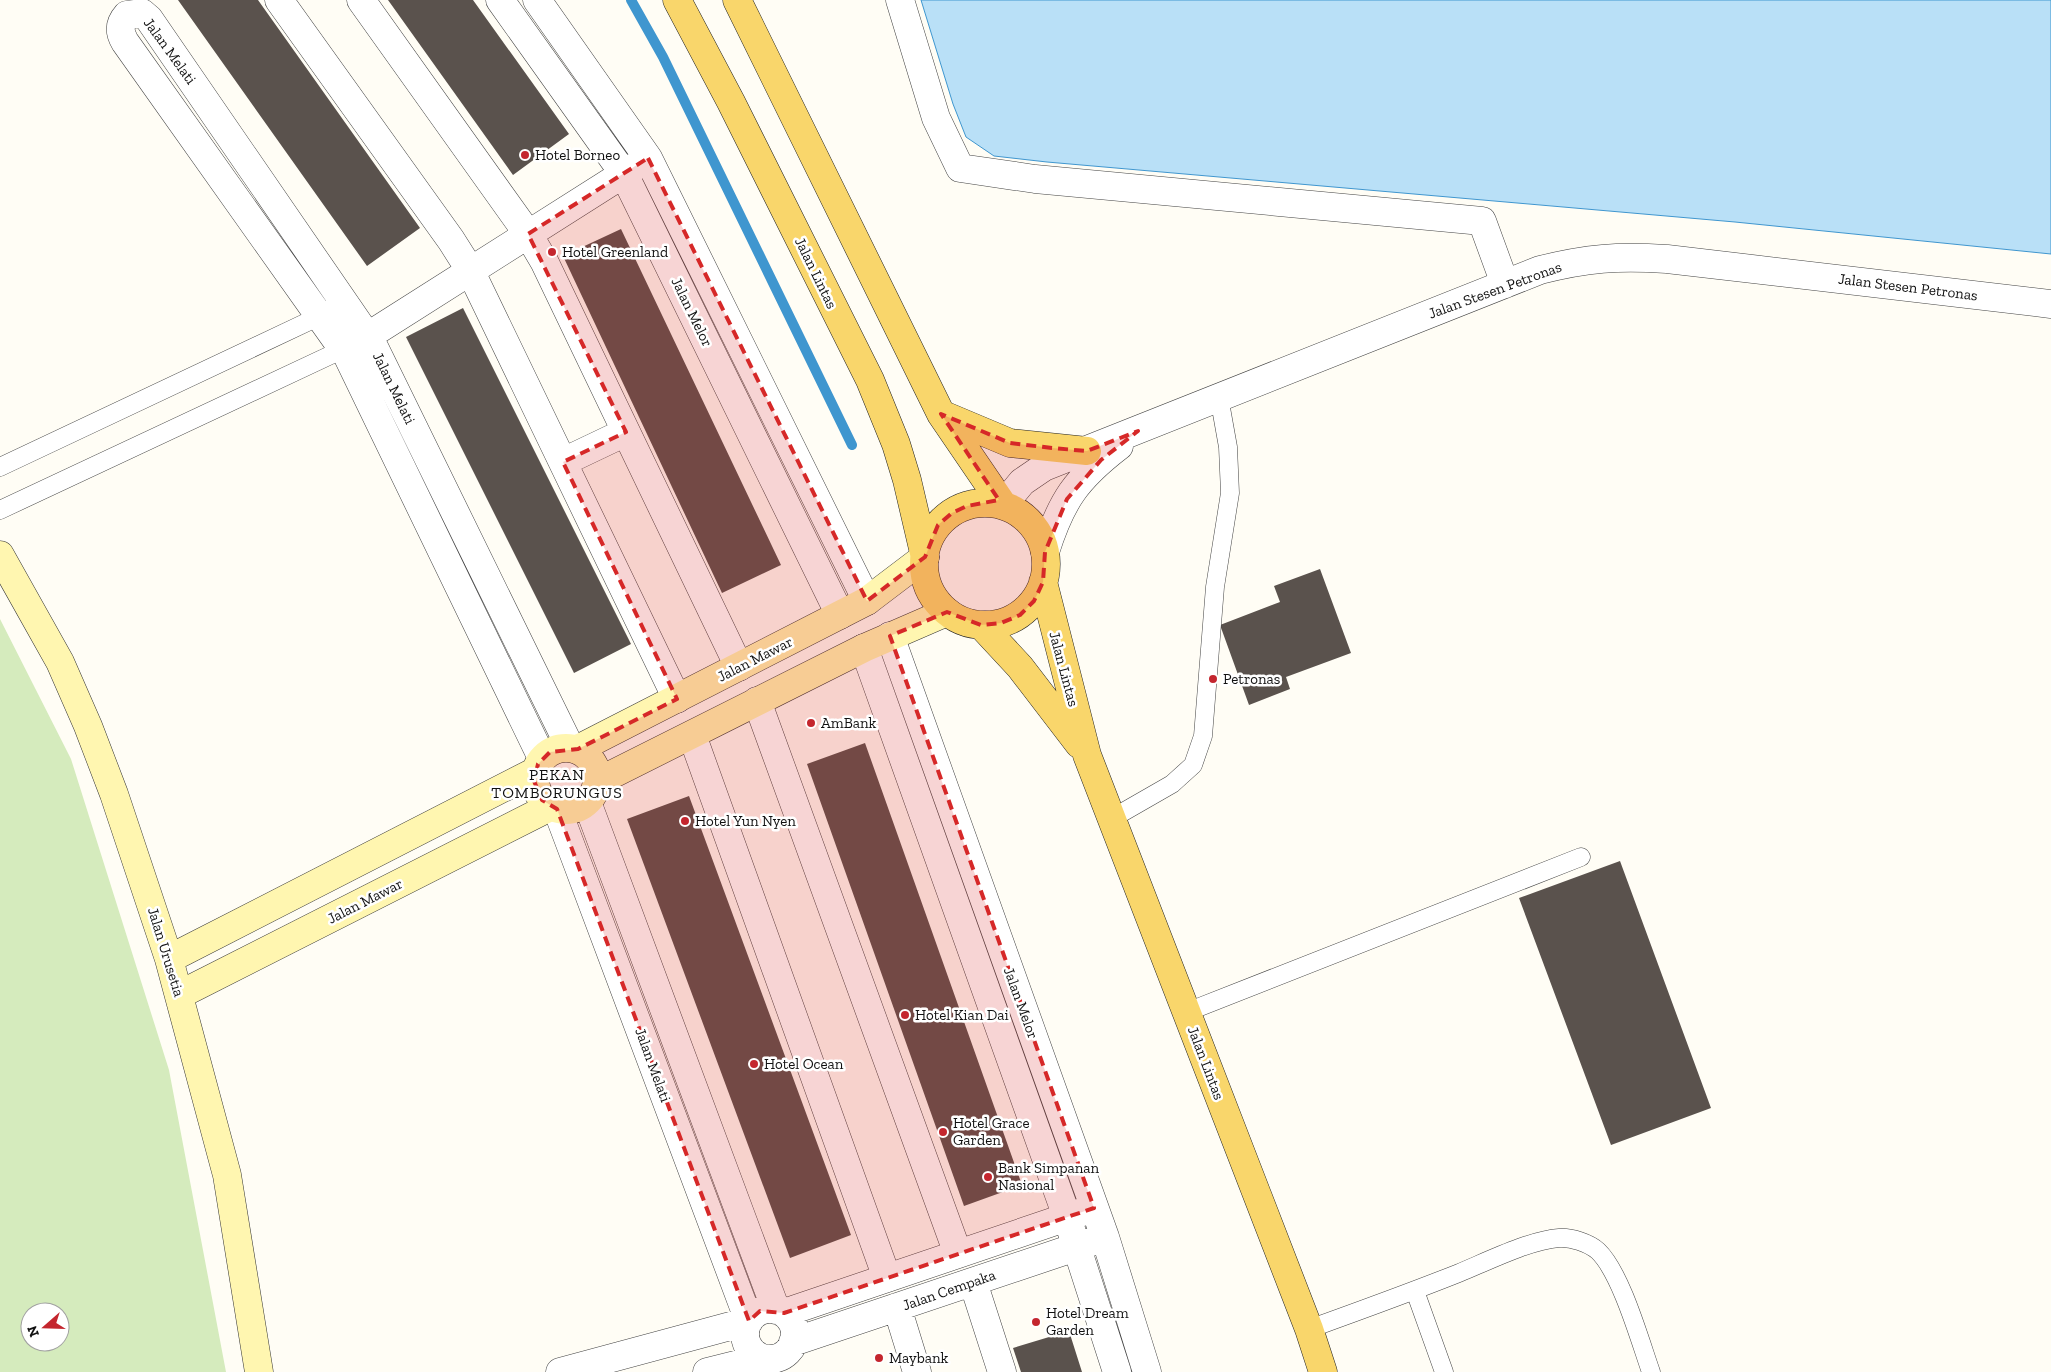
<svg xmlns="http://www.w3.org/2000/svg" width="2051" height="1372" font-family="'Zilla Slab',serif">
<rect width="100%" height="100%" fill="#fffdf5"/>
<!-- green -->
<path fill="#d5ebbd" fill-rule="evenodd" d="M 0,619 L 71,759 L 169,1070 L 226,1372 L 0,1372 ZM 30,1312 L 60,1312 L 60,1342 L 30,1342 Z"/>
<!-- water -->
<path fill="#b9e0f7" stroke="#3f96cf" d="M 921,0 L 2051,0 L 2051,254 L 1735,222 L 1047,162 L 994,156 L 966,137 L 953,104 Z"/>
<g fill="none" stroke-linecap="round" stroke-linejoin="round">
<!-- stream -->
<path stroke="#3f96cf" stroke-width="10" d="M 631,0 L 663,57 L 852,445"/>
</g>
<!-- building -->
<path fill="#5a524d" d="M 178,0 L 258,0 L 420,228 L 367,266 Z
M 388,0 L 473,0 L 569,134 L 513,175 Z
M 621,229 L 781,565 L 722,593 L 563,256 Z
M 463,308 L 631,644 L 574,673 L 406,337 Z
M 1320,569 L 1351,653 L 1286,677 L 1290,689 L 1249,705 L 1220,625 L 1280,602 L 1274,586 Z
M 865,743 L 1022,1185 L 964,1206 L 807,764 Z
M 689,796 L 851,1235 L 790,1258 L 627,819 Z
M 1620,861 L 1711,1108 L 1611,1145 L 1519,898 Z
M 1069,1331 L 1082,1372 L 1021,1372 L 1013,1348 Z"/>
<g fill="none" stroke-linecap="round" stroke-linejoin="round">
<!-- lane casing -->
<g stroke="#444" stroke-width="19">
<path id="lane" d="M 0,467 L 320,316 L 344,300
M 0,510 L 352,345
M 1111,819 L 1172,784 L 1193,765 L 1203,736 L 1215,587 L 1230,493 L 1228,447 L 1221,408 L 1221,398
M 1187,1012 L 1581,857
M 1415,1291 L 1444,1372
M 1309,1329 C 1359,1311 1409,1293 1459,1273 C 1486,1262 1530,1240 1559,1238 C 1571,1237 1589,1243 1598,1251 C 1621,1273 1640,1341 1651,1372"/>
</g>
<!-- street casing -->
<g stroke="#444" stroke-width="29">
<path id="street" d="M 279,0 L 451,240 L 470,270 L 677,699
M 361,0 L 528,234 L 544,261 L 739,667
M 500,0 L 624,174 L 840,615
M 537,0 L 648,158 L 867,601
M 900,0 L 936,118 L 960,168 L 1035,179 L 1482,221 L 1505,284
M 368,336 L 639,164
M 563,462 L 626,432
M 1003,505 L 1022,482 L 1044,467 L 1540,270 C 1588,258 1617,256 1667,259 L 2051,304
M 1045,552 C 1061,501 1076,479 1119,446
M 890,636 L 1105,1237 L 1147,1372
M 864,648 L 1067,1217 L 1117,1372
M 757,701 L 958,1254
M 692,735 L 887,1278
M 542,758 L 347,355 L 125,42 C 119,32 119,24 127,15 L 142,13 L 149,19 L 372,343 L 570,747
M 587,802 L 776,1310
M 557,809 L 749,1321 L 560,1372
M 973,1282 L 1002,1372
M 897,1307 L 917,1372
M745 1334a25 25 0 1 1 50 0a25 25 0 1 1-50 0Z
M 784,1313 L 1085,1211
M 793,1342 L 1094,1241
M 707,1372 L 763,1358 L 766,1368"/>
</g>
<!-- secondary casing -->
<g stroke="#333" stroke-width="29">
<path id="secondary" d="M 0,555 L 60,662 L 88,726 L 114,794 L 169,959 L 227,1175 L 259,1372
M535 779a31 31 0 1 1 62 0a31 31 0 1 1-62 0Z
M 578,749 L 867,601 L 925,557
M 597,782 L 864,648 L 947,612
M 169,959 L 536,771
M 179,995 L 550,807"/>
</g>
<!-- primary casing -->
<g stroke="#222" stroke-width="29">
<path id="primary" d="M 677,0 L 731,102 L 870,380 L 896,444 L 907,480 L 925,557
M 737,0 L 941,414 L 1003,505
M 941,414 L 1010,443 L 1087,451
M924 564a61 61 0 1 1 122 0a61 61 0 1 1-122 0Z
M 1043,582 L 1087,755 L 1309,1329 L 1323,1372
M 981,625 L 1020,667 L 1079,744"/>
</g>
<!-- lane -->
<use href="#lane" stroke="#fff" stroke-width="18"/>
<!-- street -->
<use href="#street" stroke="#fff" stroke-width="28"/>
<!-- secondary -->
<use href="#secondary" stroke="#fff6b0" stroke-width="28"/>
<!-- primary -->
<use href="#primary" stroke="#f9d66b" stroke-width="28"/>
</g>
<!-- marked area -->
<path fill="#d62828" fill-opacity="0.2" stroke="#d62828" stroke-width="4" stroke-dasharray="10 6" stroke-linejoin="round" d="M 648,158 L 867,601 L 925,557 L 938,525 L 952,513 L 967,506 L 999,500 L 941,414 L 1010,443 L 1052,448 L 1087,451 L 1138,431 L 1101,460 L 1067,499 L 1045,552 L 1043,582 L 1034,601 L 1020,615 L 1001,623 L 981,625 L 947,612 L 890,636 L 1094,1208 L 784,1313 L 760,1311 L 749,1321 L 557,809 L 542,800 L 534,781 L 538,764 L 550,752 L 578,749 L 677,699 L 563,462 L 626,432 L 528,234 Z"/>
<!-- markers -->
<g fill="#c4262e" stroke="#fff" stroke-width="2">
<circle cx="525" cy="155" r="5"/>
<circle cx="552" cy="252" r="5"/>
<circle cx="1213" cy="679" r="5"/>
<circle cx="811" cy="723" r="5"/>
<circle cx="685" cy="821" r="5"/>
<circle cx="905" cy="1015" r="5"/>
<circle cx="754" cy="1064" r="5"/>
<circle cx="943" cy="1132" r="5"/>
<circle cx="988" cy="1177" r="5"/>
<circle cx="1036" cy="1322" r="5"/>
<circle cx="879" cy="1358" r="5"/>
</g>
<g text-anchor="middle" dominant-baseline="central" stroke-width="5" stroke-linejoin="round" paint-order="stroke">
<!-- street labels -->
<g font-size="15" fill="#111" stroke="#fff">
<text transform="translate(170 51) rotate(54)">Jalan Melati</text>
<text transform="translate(816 273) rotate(64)">Jalan Lintas</text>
<text transform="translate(1908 287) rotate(7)">Jalan Stesen Petronas</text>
<text transform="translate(1495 290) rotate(-20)">Jalan Stesen Petronas</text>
<text transform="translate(692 312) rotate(64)">Jalan Melor</text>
<text transform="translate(394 388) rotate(64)">Jalan Melati</text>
<text transform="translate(755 659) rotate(-27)">Jalan Mawar</text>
<text transform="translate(1064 669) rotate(75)">Jalan Lintas</text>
<text transform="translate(365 901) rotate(-27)">Jalan Mawar</text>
<text transform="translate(166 952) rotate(73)">Jalan Urusetia</text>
<text transform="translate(1021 1003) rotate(70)">Jalan Melor</text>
<text transform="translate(1206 1063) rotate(69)">Jalan Lintas</text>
<text transform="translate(653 1065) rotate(70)">Jalan Melati</text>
<text transform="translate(949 1290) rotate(-19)">Jalan Cempaka</text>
</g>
<!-- poi labels -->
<g font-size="15" fill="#111" stroke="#fff" text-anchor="start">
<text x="535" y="155">Hotel Borneo</text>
<text x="562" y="252">Hotel Greenland</text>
<text x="1223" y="679">Petronas</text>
<text x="821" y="723">AmBank</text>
<text x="695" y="821">Hotel Yun Nyen</text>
<text x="915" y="1015">Hotel Kian Dai</text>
<text x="764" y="1064">Hotel Ocean</text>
<text x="953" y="1123">Hotel Grace<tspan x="953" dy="17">Garden</tspan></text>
<text x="998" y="1168">Bank Simpanan<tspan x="998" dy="17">Nasional</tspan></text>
<text x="1046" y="1313">Hotel Dream<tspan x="1046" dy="17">Garden</tspan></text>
<text x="889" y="1358">Maybank</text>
</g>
<!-- neighbourhood labels -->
<g font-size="16" letter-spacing="1" fill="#111" stroke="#fff">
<text x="557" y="774">PEKAN<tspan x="557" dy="18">TOMBORUNGUS</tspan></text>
</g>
</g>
<!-- north arrow -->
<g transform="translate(45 1327) rotate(250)"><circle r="24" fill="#ffffff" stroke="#a0a0a0"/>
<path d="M0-4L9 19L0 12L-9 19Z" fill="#c4262e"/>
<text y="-8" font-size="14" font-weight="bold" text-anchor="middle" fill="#111111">N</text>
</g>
</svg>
